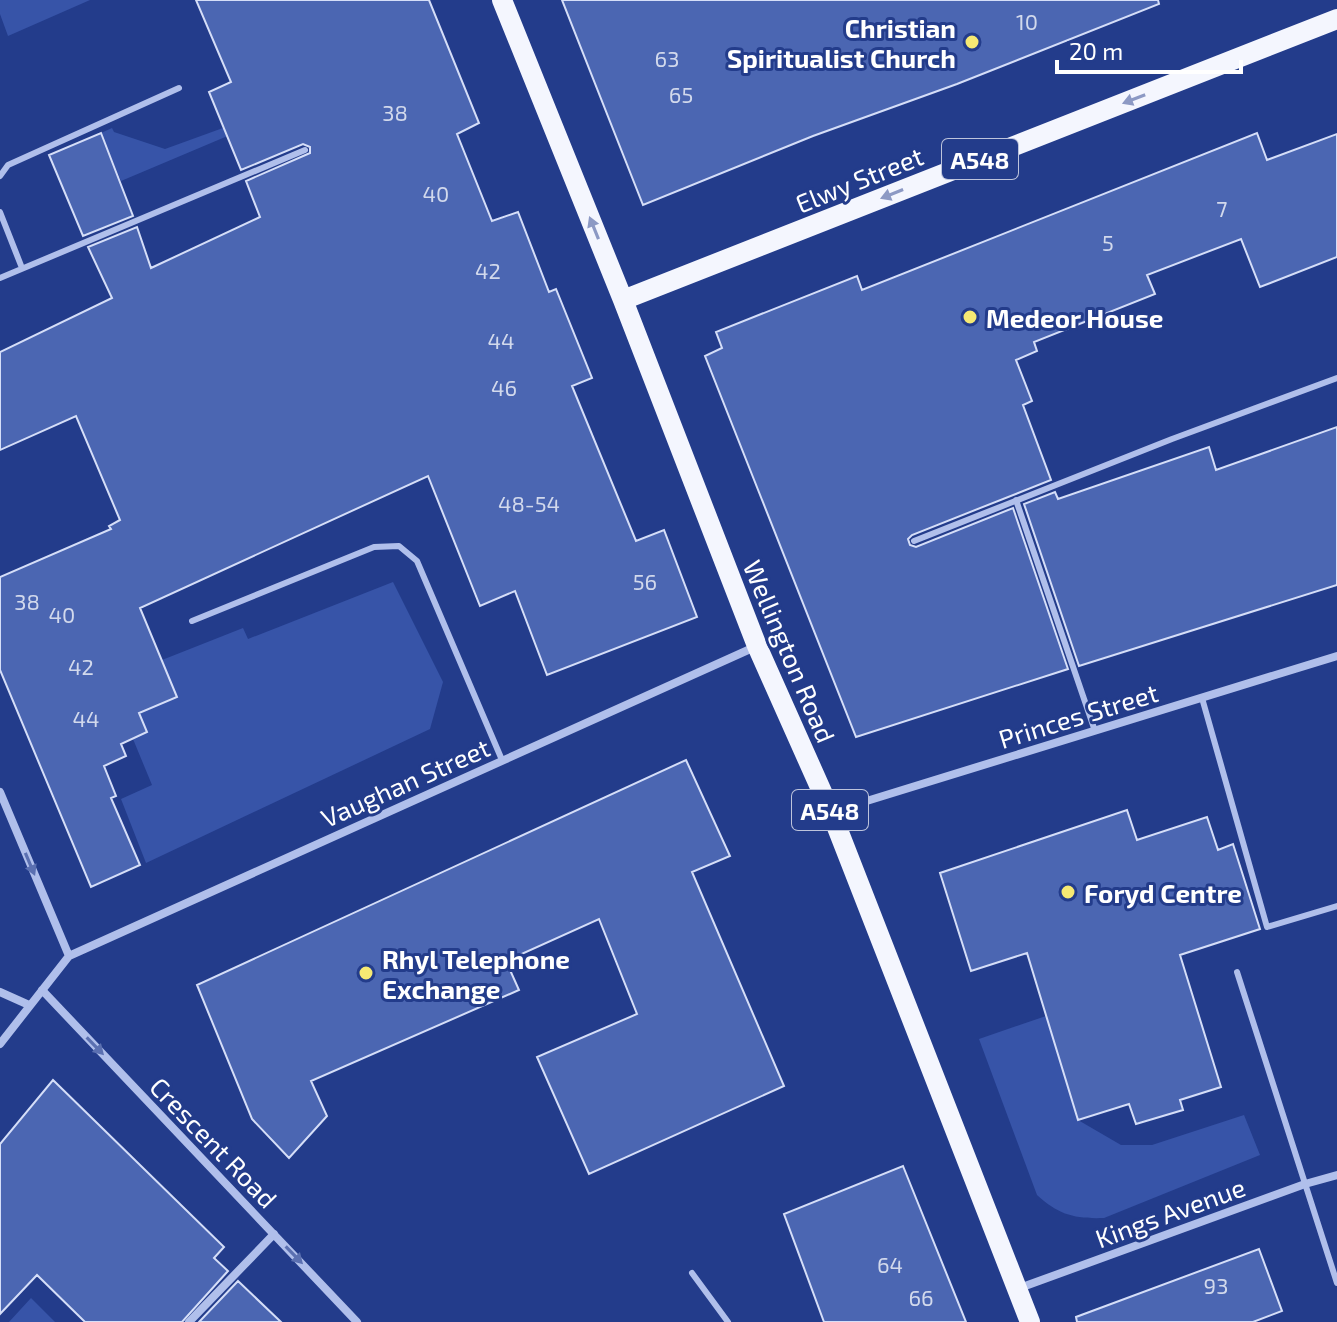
<svg xmlns="http://www.w3.org/2000/svg" width="1337" height="1322" font-family="'Exo 2',sans-serif">
<rect width="100%" height="100%" fill="#233c8b"/>
<!-- green -->
<path fill="#3754a8" d="M 0,0 L 90,0 L 8,36 L 0,14 Z
M 389,68 L 121,181 L 101,133 L 112,128 L 114,132 L 165,149 Z
M 393,582 L 443,682 L 430,729 L 146,863 L 121,799 L 152,785 L 133,739 L 147,732 L 139,713 L 177,697 L 162,660 L 243,628 L 248,639 Z
M 1046,1016 L 1078,1120 L 1121,1145 L 1152,1145 L 1244,1115 L 1260,1155 L 1104,1218 C 1075,1219 1059,1215 1037,1195 L 979,1039 Z
M 31,1298 L 55,1322 L 9,1322 Z"/>
<!-- building -->
<path fill="#4b66b2" stroke="#d5def8" stroke-width="2" d="M 196,0 L 429,0 L 479,123 L 457,134 L 492,221 L 518,212 L 549,292 L 556,289 L 592,378 L 572,386 L 636,541 L 664,530 L 697,617 L 547,675 L 515,591 L 480,606 L 428,476 L 140,608 L 177,697 L 139,713 L 147,732 L 121,744 L 126,756 L 104,766 L 116,796 L 111,798 L 140,865 L 91,887 L 0,670 L 0,577 L 111,529 L 109,526 L 120,520 L 76,416 L 0,450 L 0,352 L 112,298 L 88,247 L 137,227 L 151,268 L 260,217 L 246,181 L 310,153 L 310,147 L 303,144 L 241,170 L 209,92 L 231,82 Z
M 562,0 L 1158,0 L 1159,4 L 957,84 L 813,136 L 643,205 Z
M 101,133 L 133,216 L 83,236 L 49,155 Z
M 1257,133 L 1267,160 L 1337,134 L 1337,257 L 1260,287 L 1241,239 L 1147,275 L 1155,294 L 1034,342 L 1037,351 L 1016,360 L 1032,401 L 1023,405 L 1051,480 L 912,535 L 908,539 L 910,545 L 916,547 L 1013,508 L 1068,669 L 856,737 L 705,356 L 722,348 L 716,332 L 857,276 L 862,290 Z
M 1337,427 L 1337,585 L 1079,666 L 1024,504 L 1055,492 L 1058,499 L 1209,447 L 1216,470 Z
M 686,760 L 730,856 L 692,872 L 784,1086 L 589,1174 L 537,1057 L 637,1014 L 599,919 L 506,961 L 519,990 L 311,1081 L 327,1116 L 289,1158 L 252,1119 L 197,985 Z
M 1127,810 L 1137,840 L 1207,817 L 1218,850 L 1233,844 L 1260,929 L 1180,955 L 1221,1087 L 1180,1100 L 1183,1110 L 1136,1124 L 1129,1104 L 1078,1120 L 1027,953 L 971,971 L 940,873 Z
M 53,1080 L 224,1247 L 214,1258 L 228,1271 L 182,1322 L 85,1322 L 37,1275 L 0,1314 L 0,1144 Z
M 903,1166 L 966,1322 L 824,1322 L 784,1214 Z
M 1259,1249 L 1282,1311 L 1253,1322 L 1077,1322 L 1076,1317 Z
M 238,1281 L 281,1322 L 199,1322 Z"/>
<g fill="none" stroke-linecap="round" stroke-linejoin="round">
<!-- lane -->
<path stroke="#b0bfeb" stroke-width="6" d="M 0,176 L 8,165 L 179,88
M 0,212 L 22,268
M 0,278 L 305,150
M 1016,500 L 1095,731
M 914,541 L 1172,439 L 1337,378
M 192,621 L 374,547 L 399,546 L 417,561 L 502,760
M 1202,698 L 1267,927 L 1337,906
M 1237,972 L 1337,1283
M 692,1273 L 728,1322"/>
<!-- street -->
<path stroke="#b0bfeb" stroke-width="8" d="M 0,792 L 69,956
M 831,812 L 1337,656
M 42,990 L 357,1322
M 0,992 L 29,1005
M 0,1044 L 69,956 L 757,646
M 1017,1289 L 1305,1184 L 1337,1175
M 189,1322 L 274,1234"/>
<!-- primary -->
<path stroke="#f4f6fe" stroke-width="20" d="M 502,0 L 623,300 L 757,646 L 831,812 L 1030,1322
M 623,300 L 1337,19"/>
</g>
<!-- one-way arrows -->
<defs><path id="oneway-solid" d="M-6-.8H1V-3.2L6.5 0L1 3.2V.8H-6Z" transform="scale(2)"/></defs>
<g fill="#8c99c4">
<use href="#oneway-solid" transform="translate(1134 99) rotate(159)"/>
<use href="#oneway-solid" transform="translate(892 194) rotate(158)"/>
<use href="#oneway-solid" transform="translate(594 228) rotate(-112)"/>
</g>
<g fill="#5b70b1">
<use href="#oneway-solid" transform="translate(30 864) rotate(67)"/>
<use href="#oneway-solid" transform="translate(95 1046) rotate(46)"/>
<use href="#oneway-solid" transform="translate(294 1255) rotate(46)"/>
</g>
<!-- markers -->
<g fill="#f6e973" stroke="#233c8b" stroke-width="3">
<circle cx="972" cy="42" r="8"/>
<circle cx="970" cy="317" r="8"/>
<circle cx="1068" cy="892" r="8"/>
<circle cx="366" cy="973" r="8"/>
</g>
<g text-anchor="middle" dominant-baseline="central" stroke-width="6" stroke-linejoin="round" paint-order="stroke">
<!-- number labels -->
<g font-size="22" fill="#d2d9ec">
<text x="1027" y="21">10</text>
<text x="667" y="58">63</text>
<text x="681" y="94">65</text>
<text x="395" y="112">38</text>
<text x="436" y="193">40</text>
<text x="1222" y="208">7</text>
<text x="1108" y="242">5</text>
<text x="488" y="270">42</text>
<text x="501" y="340">44</text>
<text x="504" y="387">46</text>
<text x="529" y="503">48-54</text>
<text x="645" y="581">56</text>
<text x="27" y="601">38</text>
<text x="62" y="614">40</text>
<text x="81" y="666">42</text>
<text x="86" y="718">44</text>
<text x="890" y="1264">64</text>
<text x="1216" y="1285">93</text>
<text x="921" y="1297">66</text>
</g>
<!-- shield labels -->
<g fill="#233c8b" stroke="#bdc4dc" stroke-width="2">
<rect x="942" y="139" width="76" height="40" rx="6"/>
<rect x="792" y="790" width="76" height="40" rx="6"/>
</g>
<g font-size="24" font-weight="bold" fill="#fff">
<text x="980" y="159">A548</text>
<text x="830" y="810">A548</text>
</g>
<!-- poi labels -->
<g font-size="26" font-weight="bold" fill="#fff" stroke="#233c8b" text-anchor="start">
<text x="956" y="27" text-anchor="end">Christian<tspan x="956" dy="30">Spiritualist Church</tspan></text>
<text x="986" y="317">Medeor House</text>
<text x="1084" y="892">Foryd Centre</text>
<text x="382" y="958">Rhyl Telephone<tspan x="382" dy="30">Exchange</tspan></text>
</g>
<!-- street labels -->
<g font-size="26" fill="#fff" stroke="#233c8b">
<text transform="translate(859 179) rotate(-22)">Elwy Street</text>
<text transform="translate(790 651) rotate(67)">Wellington Road</text>
<text transform="translate(1078 715) rotate(-17)">Princes Street</text>
<text transform="translate(405 782) rotate(-24)">Vaughan Street</text>
<text transform="translate(214 1142) rotate(46)">Crescent Road</text>
<text transform="translate(1170 1212) rotate(-20)">Kings Avenue</text>
</g>
</g>
<!-- scale -->
<path d="M1057 60v12h184v-12" fill="none" stroke="#ffffff" stroke-width="4"/>
<text x="1069" y="60" font-size="24" fill="#ffffff" stroke="#233c8b" stroke-width="6" paint-order="stroke">20 m</text>
</svg>
